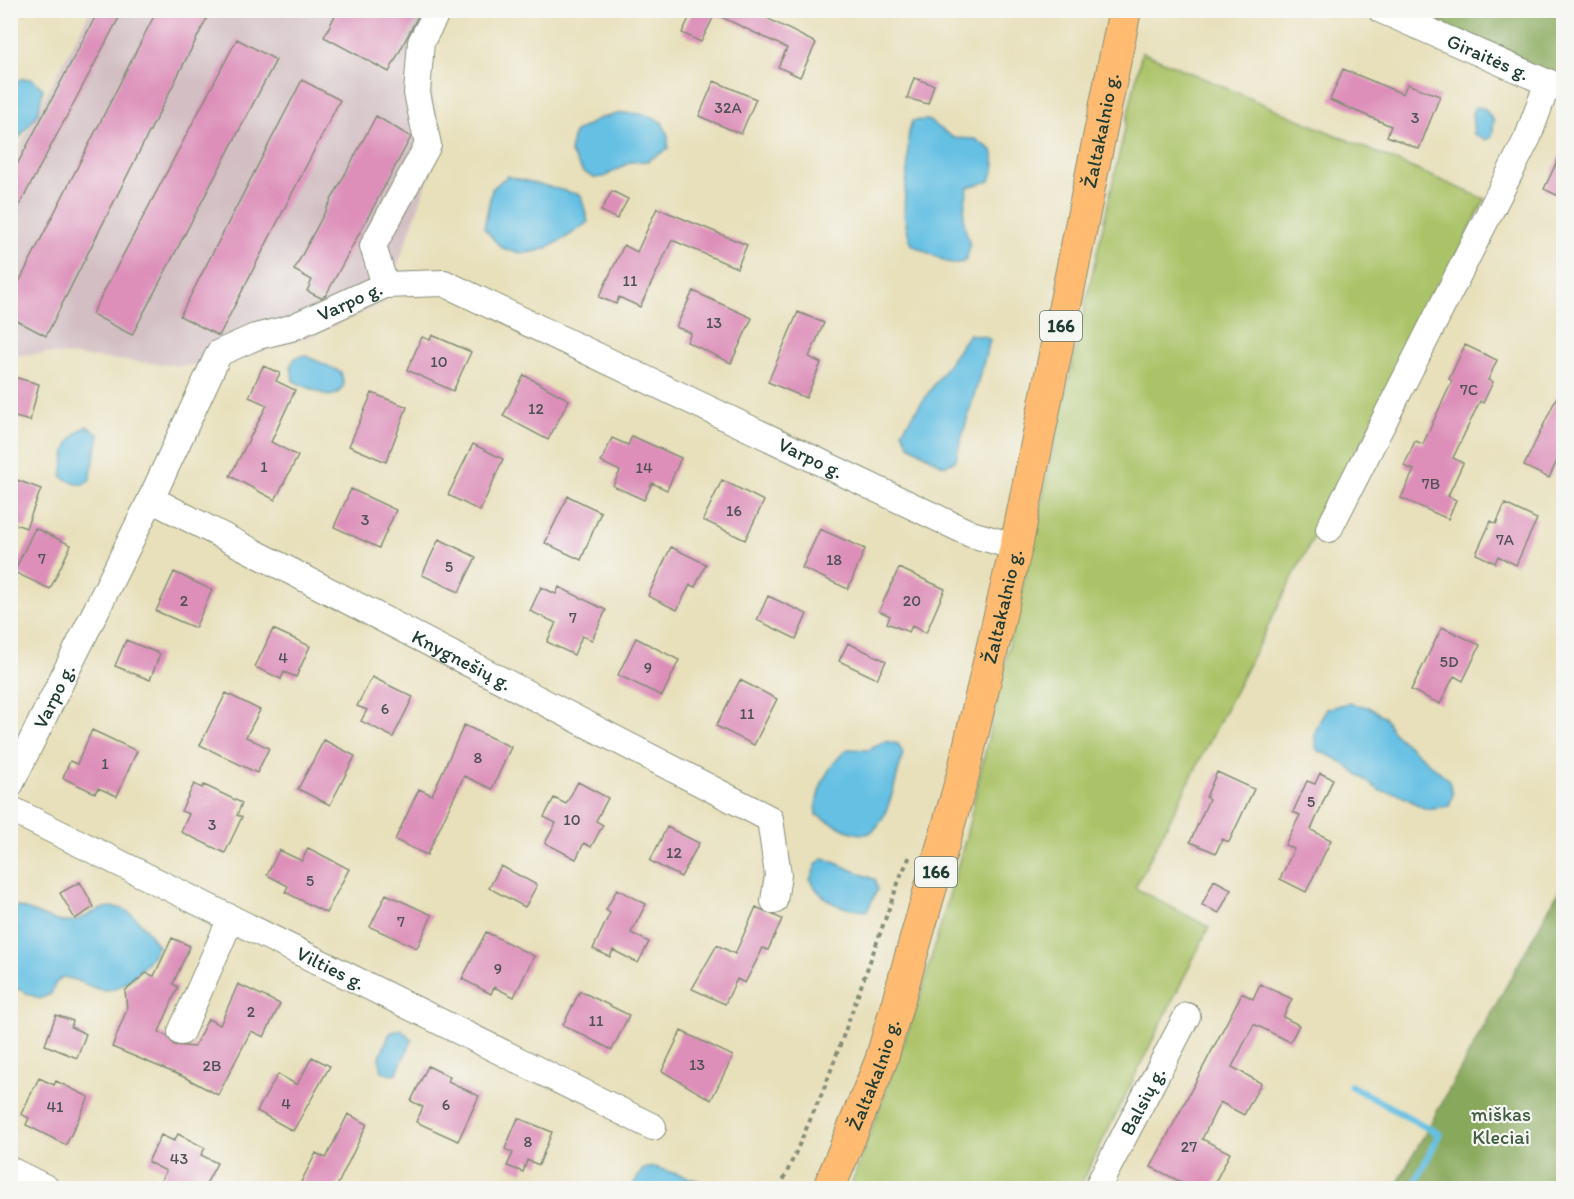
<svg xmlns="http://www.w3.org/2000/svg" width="1574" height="1199" font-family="Itim,sans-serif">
<rect width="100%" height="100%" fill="#f6f6f2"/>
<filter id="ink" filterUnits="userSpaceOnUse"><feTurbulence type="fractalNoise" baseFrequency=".0167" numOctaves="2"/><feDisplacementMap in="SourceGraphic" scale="12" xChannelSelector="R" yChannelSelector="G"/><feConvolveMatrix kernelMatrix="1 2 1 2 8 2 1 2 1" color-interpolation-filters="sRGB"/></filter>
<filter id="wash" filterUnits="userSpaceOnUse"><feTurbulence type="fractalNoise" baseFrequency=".008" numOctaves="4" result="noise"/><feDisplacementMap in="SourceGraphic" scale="24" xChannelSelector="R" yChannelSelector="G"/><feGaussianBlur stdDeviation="1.35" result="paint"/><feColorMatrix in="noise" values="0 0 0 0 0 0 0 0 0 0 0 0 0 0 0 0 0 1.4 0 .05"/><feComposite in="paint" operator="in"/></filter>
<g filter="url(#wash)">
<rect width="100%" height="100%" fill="#e8e0bb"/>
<!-- industrial -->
<path fill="#d2bec3" d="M 90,11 L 451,11 L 425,59 L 442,140 L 385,302 L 312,336 L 228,362 L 181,366 L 46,353 L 11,356 L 10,165 Z"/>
<!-- green -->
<path fill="#abc368" stroke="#65804e" stroke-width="1.5" d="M 1142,52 L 1485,199 L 1135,888 L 1209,927 L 1079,1188 L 850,1188 L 919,1001 L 966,837 Z"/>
<!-- forest -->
<path fill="#88a95c" stroke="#547348" stroke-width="1.5" d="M 1400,11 L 1563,11 L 1563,85 Z
M 1563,883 L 1563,1188 L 1394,1188 L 1395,1188 Z"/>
<!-- water -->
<path fill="#65c0e3" stroke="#427e8c" stroke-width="1.5" d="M 20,79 L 32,79 L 43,89 L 38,113 L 19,138 L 11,138 L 11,90 Z
M 1475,107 L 1484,108 L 1494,121 L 1492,137 L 1486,140 L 1474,134 L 1472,113 Z
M 622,113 L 643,114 L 662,122 L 668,136 L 668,149 L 647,161 L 630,162 L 604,177 L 594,178 L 583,172 L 570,152 L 574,133 L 600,118 Z
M 928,120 L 954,138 L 975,139 L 992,150 L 995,165 L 990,181 L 968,187 C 966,198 963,209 964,221 C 965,239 976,242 964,262 L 951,264 L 912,245 C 899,210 906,197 908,162 C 909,145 906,140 912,121 Z
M 507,176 L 581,195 L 588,222 C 565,239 534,263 503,248 C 496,244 489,233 484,228 L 492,189 Z
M 969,334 L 986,337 L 990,340 L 955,461 L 944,466 L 909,445 L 902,431 Z
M 304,355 L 341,372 L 344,385 L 337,394 L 328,396 L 293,381 L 291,365 L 295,358 Z
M 87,426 L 99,435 L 90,479 L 85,484 L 76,484 L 62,477 C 65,453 65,438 87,426 Z
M 1348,703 L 1368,707 L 1383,716 L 1395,734 L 1448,779 L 1453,794 L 1449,806 L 1426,809 L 1396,793 L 1380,791 L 1337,759 L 1317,750 C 1311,735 1318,723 1327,709 Z
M 885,741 L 898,744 L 903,753 C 898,771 886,835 864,834 C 848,834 830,821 816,815 C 815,790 829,763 848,749 L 869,750 Z
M 824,858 L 876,880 L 877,890 L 867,911 C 840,909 824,903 810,880 L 817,863 Z
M 11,906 C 28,906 45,920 63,922 C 75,923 84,917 94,912 C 126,896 141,923 158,946 C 148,964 121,996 98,989 C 85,985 76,978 62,977 L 55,984 L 51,994 L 40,999 L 11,986 Z
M 401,1029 L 412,1040 L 396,1074 L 391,1075 L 382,1071 L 379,1058 L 390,1033 Z
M 654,1167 L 699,1181 L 709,1188 L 631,1188 L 643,1169 Z"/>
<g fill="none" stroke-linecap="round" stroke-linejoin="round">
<!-- stream -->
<path stroke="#65c0e3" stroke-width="7" d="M 1351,1086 L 1439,1134 L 1413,1188"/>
</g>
<g id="blocks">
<!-- building -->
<path fill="#dd8fb9" d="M 99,10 L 123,10 L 10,223 L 10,178 Z
M 157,10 L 211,10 L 46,336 L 10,317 L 10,300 Z
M 338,10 L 421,10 L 389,72 L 324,37 Z
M 693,10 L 751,10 L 816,43 L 800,77 L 778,67 L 787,48 L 715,14 L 701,42 L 682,33 Z
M 237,39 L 276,60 L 132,335 L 92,314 Z
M 1343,69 L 1403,94 L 1407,84 L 1440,96 L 1419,149 L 1387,136 L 1391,126 L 1330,100 Z
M 914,78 L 934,85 L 928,104 L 907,98 Z
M 302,80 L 340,100 L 219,336 L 180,316 Z
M 714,81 L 756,99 L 741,134 L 699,116 Z
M 376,116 L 411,137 L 326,295 L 321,298 L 307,291 L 312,280 L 294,270 Z
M 1563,149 L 1563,198 L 1544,189 Z
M 612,191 L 628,199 L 617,219 L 601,211 Z
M 657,208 L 747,245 L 737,268 L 672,240 L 640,307 L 619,297 L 616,304 L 599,297 L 624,245 L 637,252 Z
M 693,291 L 752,318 L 731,363 L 687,342 L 691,333 L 676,327 Z
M 798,312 L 824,323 L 809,357 L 821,363 L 806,398 L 768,382 Z
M 432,335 L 471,352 L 453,391 L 407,370 L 422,337 L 430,340 Z
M 1465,345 L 1497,360 L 1488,380 L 1493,382 L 1483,403 L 1480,401 L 1453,458 L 1463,463 L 1448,496 L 1456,500 L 1448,519 L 1401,498 L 1414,470 L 1404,466 L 1415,441 L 1423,444 L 1452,381 L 1449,379 Z
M 263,366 L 280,373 L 276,381 L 295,390 L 271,442 L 298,456 L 275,500 L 230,476 L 267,405 L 249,397 Z
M 524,375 L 569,400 L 548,440 L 503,416 Z
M 10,376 L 39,384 L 30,421 L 11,416 L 16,395 L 10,393 Z
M 1563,384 L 1563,448 L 1549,478 L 1524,466 Z
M 372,393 L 407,407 L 386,462 L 349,446 Z
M 632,436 L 681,458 L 667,490 L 652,483 L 644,500 L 613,486 L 620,471 L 601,462 L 612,438 L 628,445 Z
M 473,444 L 503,459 L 480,511 L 448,495 Z
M 17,480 L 41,489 L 26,528 L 10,522 L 10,496 Z
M 722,480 L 764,501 L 745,540 L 703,520 Z
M 351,489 L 396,510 L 379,548 L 334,527 Z
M 568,496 L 601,512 L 581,560 L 545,543 Z
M 1505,504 L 1537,519 L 1516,565 L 1498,556 L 1495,563 L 1476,554 L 1491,521 L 1496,524 Z
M 35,528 L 71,545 L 50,589 L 14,572 Z
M 820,529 L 865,549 L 848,589 L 802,568 Z
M 439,539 L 476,557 L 459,592 L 422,575 Z
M 671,547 L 706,564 L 695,587 L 690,585 L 677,610 L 648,596 Z
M 899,568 L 945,589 L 926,633 L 912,626 L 909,632 L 887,623 L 890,616 L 879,611 Z
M 174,572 L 212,590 L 195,628 L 156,611 Z
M 541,587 L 556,594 L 559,587 L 606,610 L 592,640 L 582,636 L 574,655 L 547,642 L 556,623 L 530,611 Z
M 768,596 L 807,614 L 796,639 L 757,620 Z
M 1442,627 L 1480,645 L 1463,681 L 1454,676 L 1440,704 L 1411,690 Z
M 273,629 L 310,646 L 296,677 L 284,672 L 281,679 L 255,667 Z
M 636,638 L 679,660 L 662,696 L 618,675 Z
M 126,640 L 160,654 L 150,680 L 115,666 Z
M 848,643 L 886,661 L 877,679 L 839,661 Z
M 372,677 L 413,697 L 393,737 L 361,721 L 367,710 L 357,706 Z
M 740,680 L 777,699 L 754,745 L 716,726 Z
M 226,693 L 260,710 L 246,737 L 269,748 L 257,773 L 200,745 Z
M 464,725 L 511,747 L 492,789 L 464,776 L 427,855 L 395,840 L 419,789 L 432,795 Z
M 92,730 L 137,751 L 117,796 L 98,788 L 95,793 L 63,778 L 70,761 L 77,764 Z
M 324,740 L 355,756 L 330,805 L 298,789 Z
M 1217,772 L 1254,789 L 1229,842 L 1222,839 L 1216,853 L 1190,842 L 1209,799 L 1206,797 Z
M 1320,773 L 1333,779 L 1311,830 L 1331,840 L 1306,892 L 1280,879 L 1294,849 L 1285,845 L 1300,815 L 1293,812 L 1307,781 L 1315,784 Z
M 578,782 L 608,798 L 596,821 L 603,825 L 591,847 L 584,843 L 576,859 L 545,843 L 556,823 L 544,817 L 554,798 L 566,804 Z
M 194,784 L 202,788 L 204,785 L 242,803 L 237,815 L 242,817 L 225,853 L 181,832 L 189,814 L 181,811 Z
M 667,827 L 699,843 L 681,877 L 650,861 Z
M 308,848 L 349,869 L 326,913 L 285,892 L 288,886 L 267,875 L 279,850 L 302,861 Z
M 501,866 L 537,885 L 525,907 L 489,888 Z
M 1214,880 L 1231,889 L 1219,913 L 1202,905 Z
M 80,882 L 94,907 L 75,919 L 60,893 Z
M 617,889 L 646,904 L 631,933 L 649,942 L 638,963 L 613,950 L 610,957 L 593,949 L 610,913 L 606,910 Z
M 386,894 L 432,915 L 417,948 L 370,927 Z
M 756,907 L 782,919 L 768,950 L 763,948 L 745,983 L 737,979 L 725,1004 L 692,989 L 717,945 L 735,954 Z
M 486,932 L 534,956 L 514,997 L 494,987 L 491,994 L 462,979 Z
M 172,938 L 190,946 L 173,984 L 178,987 L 159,1032 L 167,1036 L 174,1045 L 194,1047 L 208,1019 L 220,1025 L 238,984 L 280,1004 L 264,1037 L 251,1031 L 218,1095 L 184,1077 L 112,1047 L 127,1009 L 125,991 L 146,973 L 154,976 Z
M 1260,984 L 1292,999 L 1283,1017 L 1299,1025 L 1290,1042 L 1254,1024 L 1232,1067 L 1261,1083 L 1244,1115 L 1220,1102 L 1202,1139 L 1230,1153 L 1212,1188 L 1193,1188 L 1151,1167 L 1242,993 L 1253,999 Z
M 580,991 L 629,1015 L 612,1050 L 563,1025 Z
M 56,1015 L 73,1021 L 71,1027 L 86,1034 L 77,1058 L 45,1045 Z
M 681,1031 L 733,1056 L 711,1100 L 662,1071 Z
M 312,1057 L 330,1066 L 293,1131 L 257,1111 L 278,1074 L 297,1085 Z
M 428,1066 L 450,1077 L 448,1081 L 479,1096 L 458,1141 L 416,1122 L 423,1107 L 411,1101 Z
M 39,1078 L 54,1085 L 56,1081 L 89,1097 L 66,1145 L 26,1125 L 29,1118 L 21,1114 Z
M 348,1114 L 367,1124 L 336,1188 L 314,1188 L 301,1182 L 316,1153 L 326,1158 Z
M 518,1118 L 552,1132 L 539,1165 L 527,1160 L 523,1172 L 507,1166 L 513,1153 L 505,1149 Z
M 178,1134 L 205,1148 L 201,1155 L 217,1163 L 204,1188 L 157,1188 L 166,1171 L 148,1162 L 161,1135 L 174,1141 Z"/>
</g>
</g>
<g filter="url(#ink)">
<use href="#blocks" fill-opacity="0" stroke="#848e78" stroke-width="1.5"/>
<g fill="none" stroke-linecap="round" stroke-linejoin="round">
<!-- minor casing -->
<g stroke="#848e78" stroke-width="28">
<g id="minor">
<path id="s1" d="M 1381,10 L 1562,89"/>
<path d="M 385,285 L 373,246 L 428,145 L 417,93 L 421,42 L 438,10"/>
<path id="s2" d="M 151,499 L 770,819 L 778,875 L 774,901"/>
<path d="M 1329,529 L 1528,137 L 1548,82"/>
<path id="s3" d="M 10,785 L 151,499 L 219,353 L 255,337 L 291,328 L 385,285 L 444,283 L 971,534 L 1016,547"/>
<path id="s4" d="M 10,809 L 653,1127"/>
<path d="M 181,1032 L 231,918"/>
<path d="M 10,1170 L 46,1188"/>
<path id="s5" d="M 1097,1188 L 1187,1016"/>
</g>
</g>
<!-- major casing -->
<g stroke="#848e78" stroke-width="34">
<g id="major">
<path id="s6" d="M 829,1188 L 881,1061 L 962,778 L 1016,547 L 1125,10"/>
</g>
</g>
<!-- path -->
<path stroke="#848e78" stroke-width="4" stroke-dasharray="4.5 4.5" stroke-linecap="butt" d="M 780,1188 L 826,1084 L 901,875 L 911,854"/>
<!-- minor -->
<use href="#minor" stroke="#fff" stroke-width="26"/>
<!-- major -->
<use href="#major" stroke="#febb71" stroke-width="32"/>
</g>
</g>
<g text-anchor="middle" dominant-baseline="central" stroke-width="4.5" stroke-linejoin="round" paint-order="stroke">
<!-- number labels -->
<g font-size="16" fill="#4e5255">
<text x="728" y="107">32A</text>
<text x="1415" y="117">3</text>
<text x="630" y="280">11</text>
<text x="714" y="322">13</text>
<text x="439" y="361">10</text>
<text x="1469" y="389">7C</text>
<text x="536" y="408">12</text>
<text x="264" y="466">1</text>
<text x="644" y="467">14</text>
<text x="1431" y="483">7B</text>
<text x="734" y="510">16</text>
<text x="365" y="519">3</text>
<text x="1505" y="539">7A</text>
<text x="42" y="558">7</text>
<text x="834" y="559">18</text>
<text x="449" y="566">5</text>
<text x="184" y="600">2</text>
<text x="912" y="600">20</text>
<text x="573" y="617">7</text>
<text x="283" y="657">4</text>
<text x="1449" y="661">5D</text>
<text x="648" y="667">9</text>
<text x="385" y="708">6</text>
<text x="747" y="713">11</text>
<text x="478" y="757">8</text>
<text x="105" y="763">1</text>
<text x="1311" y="801">5</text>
<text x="572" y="819">10</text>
<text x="212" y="824">3</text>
<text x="674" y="852">12</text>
<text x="310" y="880">5</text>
<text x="401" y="921">7</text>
<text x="498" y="968">9</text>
<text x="251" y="1011">2</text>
<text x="596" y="1020">11</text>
<text x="697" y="1064">13</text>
<text x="212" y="1065">2B</text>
<text x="286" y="1103">4</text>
<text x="446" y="1104">6</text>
<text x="55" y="1106">41</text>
<text x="528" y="1141">8</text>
<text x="1189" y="1146">27</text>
<text x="179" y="1158">43</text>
</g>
<!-- shield labels -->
<g fill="#f6f6f2" stroke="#60746d" stroke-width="1.5">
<rect x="1040" y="311" width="42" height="30" rx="4.5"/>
<rect x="915" y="857" width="42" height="30" rx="4.5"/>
</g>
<g font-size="18" font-weight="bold" fill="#1f3d34">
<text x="1061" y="326">166</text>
<text x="936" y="872">166</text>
</g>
<!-- street labels -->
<g font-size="20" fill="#1f3d34" stroke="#f6f6f2">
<text stroke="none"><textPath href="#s1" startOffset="117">Giraitės g.</textPath></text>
<text stroke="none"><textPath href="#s6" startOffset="1094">Žaltakalnio g.</textPath></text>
<text stroke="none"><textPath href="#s3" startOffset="621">Varpo g.</textPath></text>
<text stroke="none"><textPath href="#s3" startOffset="1125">Varpo g.</textPath></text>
<text stroke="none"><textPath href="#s6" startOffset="608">Žaltakalnio g.</textPath></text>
<text stroke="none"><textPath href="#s2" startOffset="350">Knygnešių g.</textPath></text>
<text stroke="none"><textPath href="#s3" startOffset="99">Varpo g.</textPath></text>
<text stroke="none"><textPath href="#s4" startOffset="358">Vilties g.</textPath></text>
<text stroke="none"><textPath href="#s6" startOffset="122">Žaltakalnio g.</textPath></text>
<text stroke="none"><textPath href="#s5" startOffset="98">Balsių g.</textPath></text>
</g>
<!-- park labels -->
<g font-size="20" fill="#425e41" stroke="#f6f6f2">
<text x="1501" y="1114">miškas<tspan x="1501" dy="23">Kleciai</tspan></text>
</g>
</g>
<!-- margin -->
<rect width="1574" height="1199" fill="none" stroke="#f6f6f2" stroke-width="36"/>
</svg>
